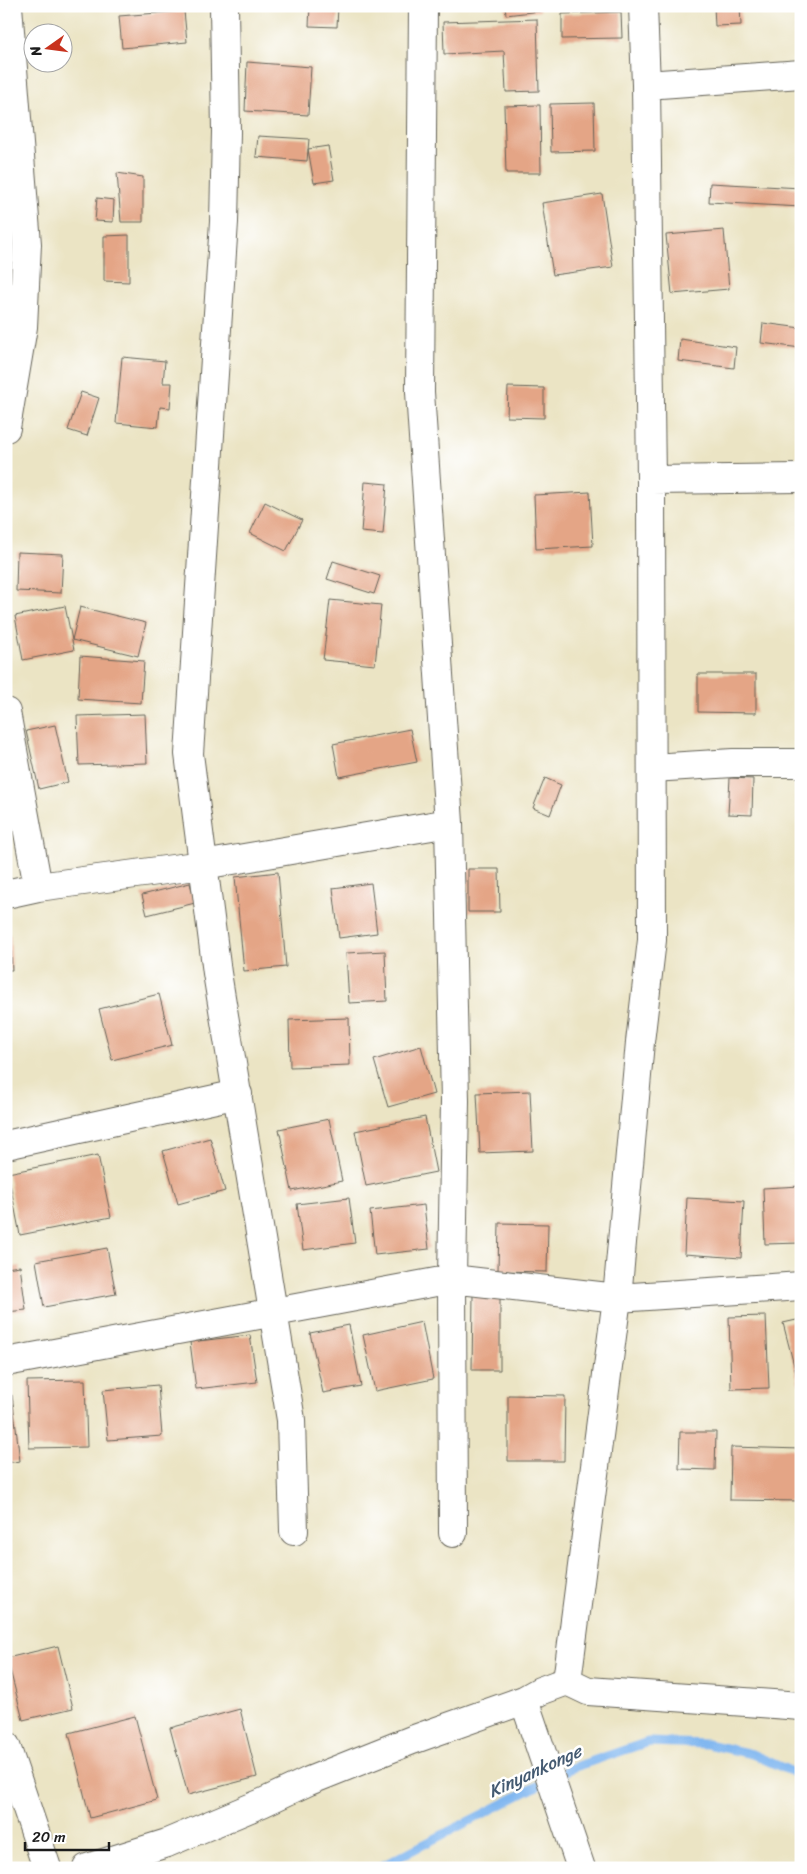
<svg xmlns="http://www.w3.org/2000/svg" width="807" height="1874" font-family="Sriracha,sans-serif">
<rect width="100%" height="100%" fill="#fff"/>
<filter id="ink" filterUnits="userSpaceOnUse"><feTurbulence type="fractalNoise" baseFrequency=".02" numOctaves="2"/><feDisplacementMap in="SourceGraphic" scale="10" xChannelSelector="R" yChannelSelector="G"/><feConvolveMatrix kernelMatrix="1 2 1 2 8 2 1 2 1" color-interpolation-filters="sRGB"/></filter>
<filter id="wash" filterUnits="userSpaceOnUse"><feTurbulence type="fractalNoise" baseFrequency=".0096" numOctaves="4" result="noise"/><feDisplacementMap in="SourceGraphic" scale="20" xChannelSelector="R" yChannelSelector="G"/><feGaussianBlur stdDeviation="1.12" result="paint"/><feColorMatrix in="noise" values="0 0 0 0 0 0 0 0 0 0 0 0 0 0 0 0 0 1.4 0 .05"/><feComposite in="paint" operator="in"/></filter>
<g filter="url(#wash)">
<rect width="100%" height="100%" fill="#ebe4c4"/>
<g fill="none" stroke-linecap="round" stroke-linejoin="round">
<!-- stream -->
<path stroke="#81b7f0" stroke-width="9" d="M 378,1868 L 572,1768 L 648,1742 L 707,1744 L 752,1754 L 797,1774 L 801,1778"/>
</g>
<g id="blocks">
<!-- building -->
<path fill="#e4a586" d="M 310,6 L 338,6 L 337,27 L 309,26 Z
M 505,6 L 540,6 L 540,11 L 506,15 Z
M 714,6 L 740,6 L 741,25 L 715,26 Z
M 184,11 L 187,42 L 122,48 L 119,16 Z
M 621,12 L 622,38 L 562,39 L 562,14 Z
M 537,19 L 539,91 L 506,92 L 504,51 L 444,54 L 443,22 Z
M 247,62 L 311,67 L 308,115 L 245,111 Z
M 594,103 L 595,151 L 551,152 L 550,104 Z
M 540,105 L 541,173 L 506,173 L 504,106 Z
M 258,136 L 309,139 L 307,161 L 256,157 Z
M 328,146 L 334,180 L 314,183 L 308,149 Z
M 117,173 L 143,177 L 143,222 L 121,222 Z
M 710,183 L 801,188 L 801,207 L 709,202 Z
M 602,194 L 613,267 L 553,275 L 542,203 Z
M 97,198 L 114,200 L 113,222 L 95,221 Z
M 724,230 L 729,289 L 672,294 L 666,235 Z
M 129,235 L 129,282 L 104,281 L 104,236 Z
M 763,323 L 801,328 L 801,348 L 761,343 Z
M 680,339 L 736,347 L 734,368 L 678,361 Z
M 122,357 L 165,361 L 163,383 L 172,383 L 170,408 L 160,407 L 158,427 L 116,423 Z
M 508,387 L 544,388 L 544,418 L 507,417 Z
M 81,392 L 99,398 L 87,436 L 68,430 Z
M 365,482 L 387,484 L 383,534 L 361,532 Z
M 590,492 L 593,546 L 536,549 L 534,495 Z
M 265,502 L 302,520 L 286,551 L 250,533 Z
M 17,552 L 63,554 L 61,593 L 16,591 Z
M 333,561 L 380,576 L 374,594 L 327,579 Z
M 330,600 L 381,605 L 375,665 L 323,660 Z
M 65,606 L 74,650 L 23,660 L 15,616 Z
M 80,607 L 146,623 L 138,656 L 72,640 Z
M 80,656 L 144,661 L 141,703 L 78,699 Z
M 698,674 L 756,674 L 756,713 L 698,712 Z
M 145,714 L 147,763 L 79,765 L 77,716 Z
M 55,725 L 68,782 L 39,789 L 26,731 Z
M 410,729 L 417,762 L 339,777 L 333,744 Z
M 545,778 L 561,785 L 550,815 L 533,808 Z
M 730,778 L 753,779 L 752,815 L 728,814 Z
M 468,869 L 499,869 L 500,912 L 468,912 Z
M 278,872 L 286,967 L 244,971 L 235,877 Z
M 190,883 L 195,903 L 147,915 L 142,895 Z
M 371,883 L 377,933 L 339,938 L 333,888 Z
M 10,934 L 12,970 L 6,970 L 6,935 Z
M 385,951 L 387,1001 L 349,1003 L 346,953 Z
M 159,994 L 172,1045 L 112,1060 L 99,1009 Z
M 349,1018 L 350,1065 L 290,1067 L 289,1020 Z
M 421,1046 L 434,1094 L 388,1107 L 374,1060 Z
M 530,1091 L 533,1151 L 480,1153 L 477,1093 Z
M 425,1117 L 436,1172 L 366,1186 L 355,1131 Z
M 329,1119 L 342,1181 L 292,1191 L 279,1129 Z
M 210,1138 L 225,1191 L 178,1204 L 163,1151 Z
M 98,1155 L 111,1217 L 20,1235 L 8,1173 Z
M 801,1186 L 801,1243 L 765,1244 L 763,1188 Z
M 349,1198 L 355,1243 L 303,1250 L 297,1204 Z
M 687,1198 L 744,1201 L 741,1258 L 684,1254 Z
M 424,1205 L 429,1249 L 375,1255 L 370,1211 Z
M 499,1223 L 548,1224 L 547,1272 L 498,1271 Z
M 107,1248 L 116,1294 L 44,1307 L 36,1261 Z
M 20,1266 L 26,1310 L 6,1312 L 6,1268 Z
M 473,1295 L 500,1295 L 500,1370 L 472,1370 Z
M 766,1316 L 769,1388 L 731,1389 L 729,1317 Z
M 801,1319 L 801,1385 L 799,1385 L 783,1323 Z
M 422,1322 L 433,1379 L 375,1391 L 363,1335 Z
M 349,1325 L 361,1386 L 323,1393 L 310,1333 Z
M 250,1335 L 257,1382 L 196,1389 L 190,1342 Z
M 85,1380 L 87,1447 L 29,1448 L 27,1381 Z
M 158,1385 L 162,1436 L 108,1440 L 103,1390 Z
M 12,1395 L 20,1461 L 6,1463 L 6,1396 Z
M 508,1395 L 565,1396 L 564,1461 L 508,1461 Z
M 680,1432 L 716,1432 L 715,1470 L 679,1469 Z
M 731,1447 L 801,1449 L 801,1501 L 730,1500 Z
M 58,1646 L 73,1708 L 23,1720 L 7,1658 Z
M 240,1709 L 257,1777 L 188,1795 L 170,1728 Z
M 135,1716 L 157,1800 L 90,1818 L 69,1733 Z"/>
</g>
</g>
<g filter="url(#ink)">
<use href="#blocks" fill-opacity="0" stroke="#646257" stroke-width="1"/>
<g fill="none" stroke-linecap="round" stroke-linejoin="round">
<!-- minor casing -->
<g stroke="#646257" stroke-width="30">
<path id="minor" d="M 224,6 L 226,132 L 224,222 L 189,754 L 217,973 L 291,1420 L 294,1531
M 423,6 L 420,392 L 449,823 L 455,1101 L 452,1279 L 453,1533
M 646,85 L 801,74
M 6,428 L 23,327 L 27,244 L 8,6
M 651,480 L 801,478
M 6,712 L 38,887
M 652,768 L 733,763 L 801,763
M 6,894 L 38,887 L 203,865 L 449,823
M 6,1145 L 238,1094
M 6,1362 L 452,1279 L 617,1298 L 801,1286
M 567,1681 L 617,1298 L 640,1042 L 652,940 L 651,480 L 646,85 L 643,6
M 524,1700 L 581,1868
M 6,1746 L 47,1868
M 87,1868 L 167,1843 L 262,1803 L 309,1781 L 412,1740 L 524,1700 L 540,1691 L 567,1681 L 588,1691 L 801,1706"/>
</g>
<!-- minor -->
<use href="#minor" stroke="#fff" stroke-width="28"/>
</g>
</g>
<g text-anchor="middle" dominant-baseline="central" stroke-width="5" stroke-linejoin="round" paint-order="stroke">
<!-- water labels -->
<g font-size="18" font-style="italic" fill="#445a71" stroke="#fff">
<text transform="translate(535 1771) rotate(-25)">Kinyankonge</text>
</g>
</g>
<!-- margin -->
<rect width="807" height="1874" fill="none" stroke="#fff" stroke-width="25"/>
<!-- north arrow -->
<g transform="translate(48 48) rotate(256)"><circle r="24" fill="#ffffff" stroke="#a4a4a4"/>
<path d="M0-4L9 19L0 12L-9 19Z" fill="#c8321e"/>
<text y="-8" font-size="14" font-weight="bold" text-anchor="middle" fill="#1c1c1c">N</text>
</g>
<!-- scale -->
<path d="M25 1842v8h84v-8" fill="none" stroke="#1c1c1c" stroke-width="2.5"/>
<text x="32" y="1842" font-size="15" fill="#1c1c1c" stroke="#ffffff" stroke-width="4" paint-order="stroke">20 m</text>
</svg>
